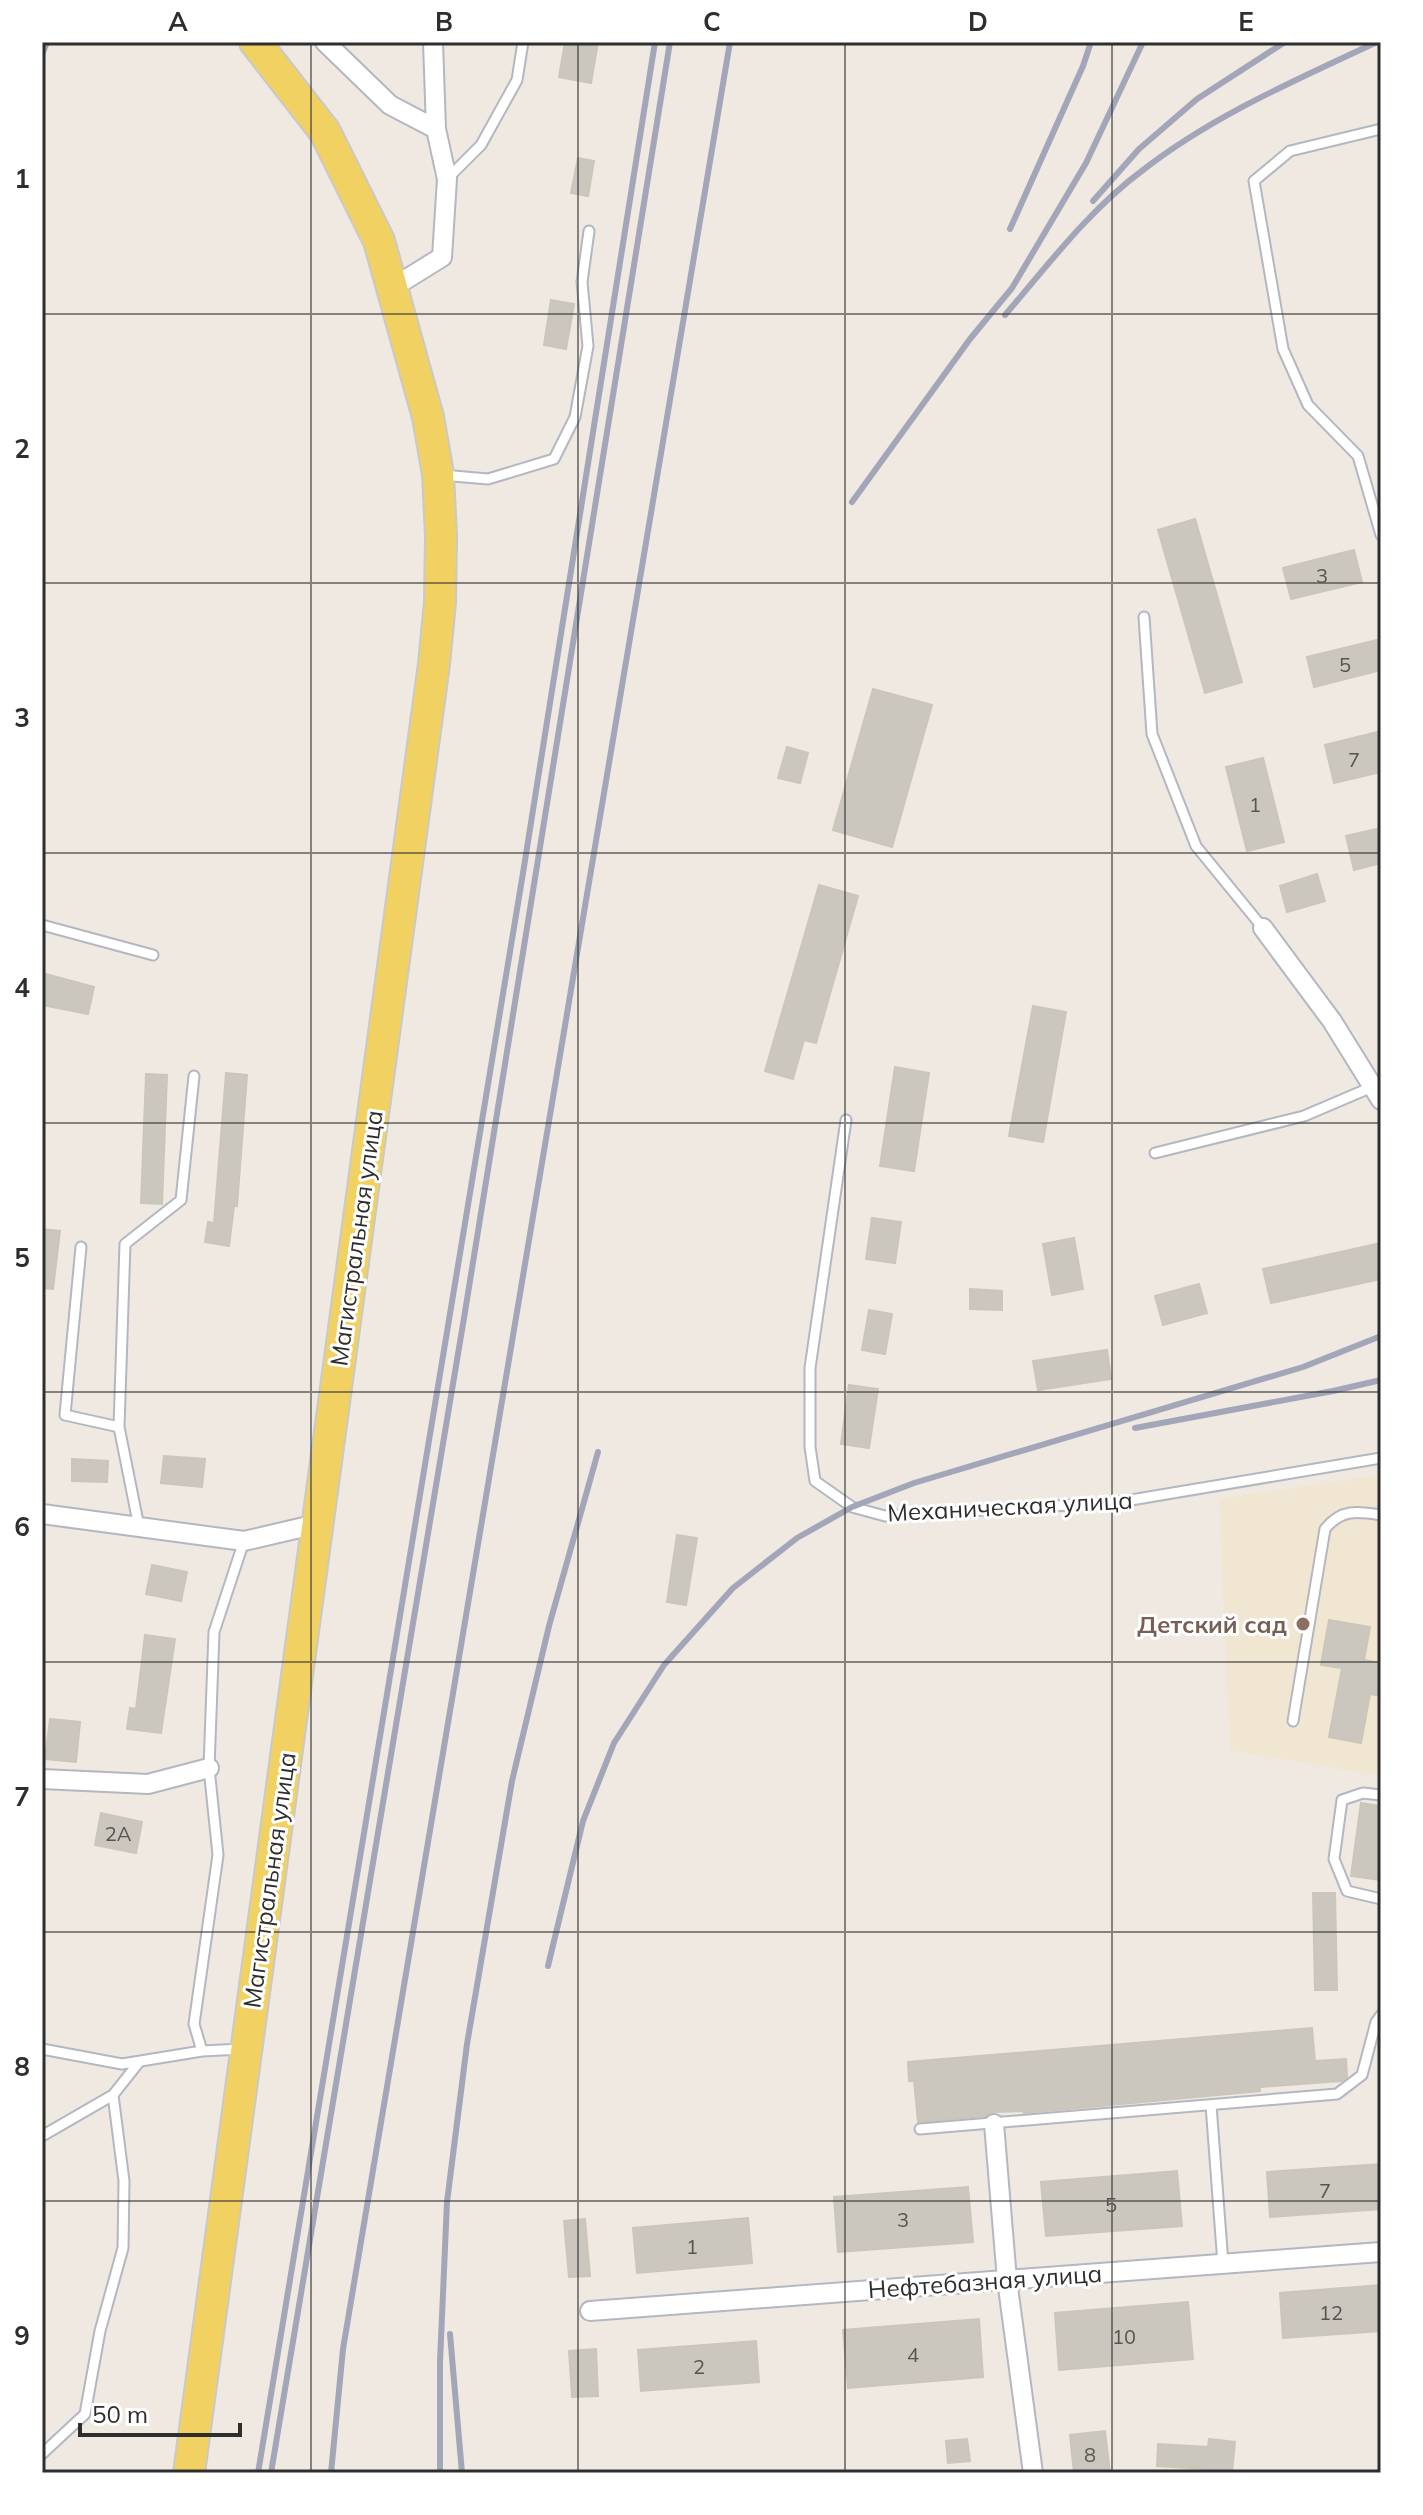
<svg xmlns="http://www.w3.org/2000/svg" width="1423" height="2515" font-family="Mulish,sans-serif">
<rect width="100%" height="100%" fill="#efe9e1"/>
<!-- education -->
<path fill="#f0e6d1" d="M 1381,1475 L 1381,1776 L 1230,1750 L 1219,1499 Z"/>
<!-- building -->
<path fill="#cbc7bf" stroke="#cbc5ba" stroke-width="2" d="M 565,42 L 598,42 L 591,83 L 559,77 Z
M 578,158 L 594,161 L 588,196 L 571,193 Z
M 551,300 L 574,304 L 566,349 L 544,345 Z
M 1195,519 L 1242,682 L 1205,693 L 1158,530 Z
M 1354,550 L 1362,582 L 1291,599 L 1283,568 Z
M 1381,639 L 1381,670 L 1314,687 L 1307,657 Z
M 873,689 L 932,705 L 892,847 L 833,830 Z
M 1381,731 L 1381,772 L 1334,783 L 1325,745 Z
M 787,747 L 808,753 L 800,783 L 778,778 Z
M 1263,758 L 1284,842 L 1247,851 L 1226,767 Z
M 1381,828 L 1381,863 L 1354,870 L 1346,836 Z
M 1317,874 L 1325,901 L 1287,912 L 1280,886 Z
M 819,885 L 858,896 L 816,1043 L 804,1040 L 793,1079 L 765,1071 Z
M 42,973 L 94,987 L 88,1014 L 42,1005 Z
M 1033,1006 L 1066,1012 L 1043,1142 L 1009,1136 Z
M 895,1067 L 929,1073 L 914,1171 L 880,1166 Z
M 226,1073 L 247,1075 L 237,1206 L 234,1206 L 229,1246 L 205,1242 L 208,1222 L 214,1223 Z
M 146,1074 L 167,1075 L 162,1204 L 141,1203 Z
M 872,1218 L 901,1222 L 895,1263 L 866,1259 Z
M 42,1229 L 60,1231 L 53,1289 L 42,1288 Z
M 1074,1238 L 1083,1289 L 1052,1295 L 1043,1244 Z
M 1381,1243 L 1381,1279 L 1271,1303 L 1263,1269 Z
M 1199,1284 L 1207,1313 L 1163,1325 L 1155,1296 Z
M 970,1289 L 1002,1291 L 1002,1310 L 970,1309 Z
M 869,1310 L 892,1314 L 885,1354 L 862,1350 Z
M 1107,1350 L 1111,1379 L 1038,1390 L 1033,1361 Z
M 849,1385 L 878,1389 L 869,1448 L 841,1444 Z
M 164,1456 L 205,1459 L 202,1487 L 161,1483 Z
M 72,1459 L 108,1461 L 107,1482 L 72,1481 Z
M 677,1535 L 697,1538 L 686,1605 L 667,1602 Z
M 152,1565 L 187,1572 L 181,1601 L 146,1594 Z
M 1329,1620 L 1370,1627 L 1364,1660 L 1381,1663 L 1381,1696 L 1370,1694 L 1361,1743 L 1329,1737 L 1342,1668 L 1321,1665 Z
M 145,1635 L 175,1639 L 161,1733 L 127,1729 L 130,1708 L 136,1709 Z
M 50,1719 L 80,1722 L 76,1762 L 45,1759 Z
M 1361,1803 L 1381,1806 L 1381,1880 L 1351,1876 Z
M 101,1813 L 142,1822 L 136,1853 L 95,1845 Z
M 1313,1893 L 1335,1893 L 1337,1990 L 1315,1990 Z
M 1312,2028 L 1315,2061 L 1346,2059 L 1347,2077 L 1341,2081 L 1260,2087 L 1260,2091 L 1100,2106 L 1024,2113 L 1023,2111 L 992,2112 L 985,2116 L 918,2122 L 914,2081 L 909,2081 L 908,2062 Z
M 1381,2164 L 1381,2209 L 1270,2217 L 1267,2172 Z
M 1177,2171 L 1182,2226 L 1046,2236 L 1041,2182 Z
M 968,2187 L 973,2242 L 838,2252 L 834,2197 Z
M 748,2218 L 752,2263 L 637,2273 L 633,2228 Z
M 585,2219 L 590,2276 L 569,2277 L 564,2221 Z
M 1381,2285 L 1381,2331 L 1283,2338 L 1280,2293 Z
M 1188,2302 L 1193,2359 L 1059,2370 L 1055,2313 Z
M 979,2319 L 983,2377 L 848,2388 L 843,2330 Z
M 756,2341 L 759,2382 L 641,2391 L 638,2350 Z
M 596,2349 L 598,2396 L 572,2397 L 569,2351 Z
M 1105,2431 L 1110,2473 L 1074,2473 L 1070,2435 Z
M 967,2439 L 970,2461 L 948,2463 L 946,2441 Z
M 1209,2439 L 1235,2442 L 1232,2473 L 1206,2473 L 1206,2469 L 1157,2466 L 1158,2444 L 1208,2447 Z"/>
<g fill="none" stroke-linecap="round" stroke-linejoin="round">
<!-- service casing -->
<g stroke="#b4b7c1" stroke-width="13">
<path id="service" d="M 1381,129 L 1290,151 L 1254,181 L 1283,349 L 1308,405 L 1358,456 L 1381,535
M 447,179 L 481,145 L 517,80 L 523,42
M 442,475 L 488,479 L 554,459 L 575,417 L 588,346 L 582,282 L 589,231
M 1144,617 L 1152,734 L 1196,846 L 1263,928
M 42,925 L 153,955
M 846,1120 L 810,1368 L 810,1447 L 815,1481 L 852,1507 L 885,1516 L 1119,1502 L 1381,1458
M 1155,1153 L 1304,1116 L 1372,1087
M 81,1247 L 65,1415 L 119,1427
M 139,1527 L 119,1427 L 125,1244 L 181,1200 L 194,1076
M 1293,1721 L 1325,1529 C 1341,1509 1357,1511 1381,1515
M 1381,1795 L 1363,1793 L 1342,1800 L 1334,1859 L 1347,1891 L 1381,1899
M 42,2049 L 122,2064 L 202,2051
M 242,2049 L 202,2051 L 194,2024 L 218,1855 L 209,1768 L 214,1632 L 244,1541
M 1211,2105 L 1223,2264
M 920,2129 L 1337,2094 L 1362,2075 L 1376,2022 L 1381,2015
M 42,2136 L 113,2095
M 42,2454 L 85,2414 L 100,2331 L 123,2248 L 124,2181 L 113,2095 L 140,2061"/>
</g>
<!-- minor casing -->
<g stroke="#b4b7c1" stroke-width="22">
<path id="minor" d="M 325,42 L 390,105 L 436,129
M 392,288 L 442,257 L 447,179 L 436,129 L 433,42
M 1263,928 L 1332,1021 L 1381,1100
M 42,1514 L 244,1541 L 317,1524
M 42,1779 L 148,1784 L 209,1768
M 994,2124 L 1007,2280 L 1033,2473
M 590,2311 L 1381,2252"/>
</g>
<!-- primary casing -->
<g stroke="#c9c9c9" stroke-width="34">
<path id="primary" d="M 189,2473 L 434,664 L 440,602 L 441,536 L 438,474 L 428,417 L 379,241 L 325,132 L 255,42"/>
</g>
<!-- service -->
<use href="#service" stroke="#fff" stroke-width="9"/>
<!-- minor -->
<use href="#minor" stroke="#fff" stroke-width="18"/>
<!-- primary -->
<use href="#primary" stroke="#f2d163" stroke-width="30"/>
<!-- rail -->
<path stroke="#a3a6b8" stroke-width="6" d="M 42,55 L 47,42
M 1093,201 L 1139,149 L 1197,99 L 1285,42
M 1010,229 L 1083,66 L 1091,42
M 1005,315 C 1048,265 1089,210 1143,170 C 1214,115 1296,80 1377,42
M 852,502 L 970,339 L 1012,288 L 1086,163 L 1143,42
M 1135,1428 L 1333,1391 L 1381,1380
M 548,1966 L 583,1821 L 614,1743 L 664,1665 L 733,1588 L 797,1538 L 852,1507 L 914,1483 L 1303,1367 L 1381,1336
M 450,2334 L 462,2473
M 258,2473 L 523,873 L 655,42
M 271,2473 L 464,1318 L 670,42
M 331,2473 L 343,2349 L 730,42
M 440,2473 L 440,2362 L 447,2202 L 467,2044 L 512,1781 L 549,1626 L 598,1452"/>
</g>
<!-- grid -->
<path fill="none" stroke="#2e2e2e" stroke-width="2" stroke-opacity="0.55" d="M 311,42 L 311,2473M 578,42 L 578,2473M 845,42 L 845,2473M 1112,42 L 1112,2473M 42,314 L 1381,314M 42,583 L 1381,583M 42,853 L 1381,853M 42,1123 L 1381,1123M 42,1392 L 1381,1392M 42,1662 L 1381,1662M 42,1932 L 1381,1932M 42,2201 L 1381,2201"/>
<!-- markers -->
<circle fill="#8d6e63" stroke="#fff" stroke-width="3" cx="1303" cy="1624" r="8"/>
<g text-anchor="middle" dominant-baseline="central" stroke-width="6" stroke-linejoin="round" paint-order="stroke">
<!-- number labels -->
<g font-size="20" fill="#555452">
<text x="1322" y="575">3</text>
<text x="1345" y="664">5</text>
<text x="1354" y="759">7</text>
<text x="1255" y="804">1</text>
<text x="118" y="1833">2А</text>
<text x="1325" y="2190">7</text>
<text x="1111" y="2204">5</text>
<text x="903" y="2219">3</text>
<text x="692" y="2246">1</text>
<text x="1331" y="2312">12</text>
<text x="1124" y="2336">10</text>
<text x="913" y="2354">4</text>
<text x="699" y="2366">2</text>
<text x="1090" y="2454">8</text>
</g>
<!-- street labels -->
<g font-size="24" fill="#2e2e2e" stroke="#fff">
<text transform="translate(356 1238) rotate(-82)">Магистральная улица</text>
<text transform="translate(1010 1506) rotate(-3)">Механическая улица</text>
<text transform="translate(269 1880) rotate(-82)">Магистральная улица</text>
<text transform="translate(985 2281) rotate(-4)">Нефтебазная улица</text>
</g>
<!-- education labels -->
<g font-size="24" font-weight="bold" fill="#785e54" stroke="#fff" text-anchor="end">
<text x="1287" y="1624">Детский сад</text>
</g>
</g>
<!-- border -->
<rect width="1423" height="2515" fill="none" stroke="#ffffff" stroke-width="88"/>
<!-- scale -->
<path d="M80 2423v12h160v-12" fill="none" stroke="#2e2e2e" stroke-width="4"/>
<text x="92" y="2423" font-size="24" fill="#2e2e2e" stroke="#ffffff" stroke-width="6" paint-order="stroke">50 m</text>
<rect x="44" y="44" width="1335" height="2427" fill="none" stroke="#2e2e2e" stroke-width="3"/>
<g font-size="26" text-anchor="middle" font-weight="bold" fill="#2e2e2e">
<text x="178" y="31">A</text>
<text x="444" y="31">B</text>
<text x="712" y="31">C</text>
<text x="978" y="31">D</text>
<text x="1246" y="31">E</text>
<text x="22" y="188">1</text>
<text x="22" y="458">2</text>
<text x="22" y="727">3</text>
<text x="22" y="997">4</text>
<text x="22" y="1267">5</text>
<text x="22" y="1536">6</text>
<text x="22" y="1806">7</text>
<text x="22" y="2076">8</text>
<text x="22" y="2345">9</text>
</g>
</svg>
